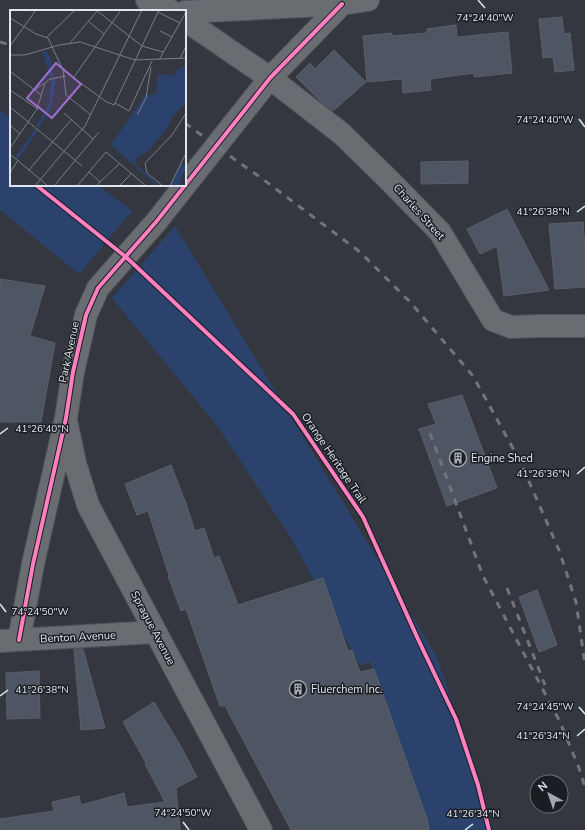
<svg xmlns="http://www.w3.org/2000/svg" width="585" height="830" font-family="'Nunito Sans',sans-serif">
<rect width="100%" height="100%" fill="#34373f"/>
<!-- green -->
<path fill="#2b426c" d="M 0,110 L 11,118 L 11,185 L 98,185 L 132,211 L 79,274 L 0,210 Z
M 175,226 L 437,657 L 481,792 L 488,830 L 420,830 L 414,800 L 370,662 L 360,665 L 290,536 L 218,427 L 112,298 Z"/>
<!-- building -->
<path fill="#4e5563" stroke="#5c5f66" d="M 562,17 L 564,34 L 570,33 L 574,70 L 555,72 L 553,57 L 543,58 L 539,19 Z
M 456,25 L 457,37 L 508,32 L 512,73 L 474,77 L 474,73 L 430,79 L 431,90 L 403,93 L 402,79 L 367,82 L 363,36 L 392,33 L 392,36 L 427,33 L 427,29 Z
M 334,50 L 366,82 L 333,111 L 322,103 L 296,77 L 310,63 L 315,69 Z
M 468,161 L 468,183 L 421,184 L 421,162 Z
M 507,209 L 549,290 L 504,296 L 497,246 L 480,254 L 467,229 Z
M 583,222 L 585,249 L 585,287 L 555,289 L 549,224 Z
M 0,279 L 45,286 L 30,336 L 55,343 L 41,422 L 0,422 Z
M 462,395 L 497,488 L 447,506 L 419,429 L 436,424 L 428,404 Z
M 171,465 L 187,506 L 195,531 L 204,528 L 214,558 L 219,556 L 238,605 L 323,578 L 348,651 L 352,650 L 360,672 L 374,669 L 427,819 L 429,830 L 291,830 L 225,706 L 220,706 L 186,609 L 181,611 L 168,576 L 169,575 L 148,511 L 137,515 L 125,484 Z
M 537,590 L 557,645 L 539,652 L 519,597 Z
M 74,649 L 83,649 L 105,728 L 81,730 Z
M 39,671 L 40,718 L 7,719 L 6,673 Z
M 154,702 L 180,745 L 197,777 L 176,788 L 180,830 L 0,830 L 0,819 L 54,811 L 52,802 L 79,796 L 81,805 L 124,793 L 127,807 L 165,802 L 145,764 L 146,763 L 123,722 Z"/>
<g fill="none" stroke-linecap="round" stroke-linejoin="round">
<!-- minor casing -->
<g stroke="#50535a" stroke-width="24">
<path id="minor" d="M 147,0 L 171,11
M 185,12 L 342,4 L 368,0
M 185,20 L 270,78 L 342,134 L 389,180 L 440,232 L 493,320 L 511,327 L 540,326 L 585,326
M 67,425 L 75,463 L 88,505 L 261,830
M 19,640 L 33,564 L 66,418 L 73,372 L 86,315 L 98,288 L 156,222 L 270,78 L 342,4
M 0,641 L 155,632"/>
</g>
<!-- minor -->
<use href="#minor" stroke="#696c71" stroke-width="22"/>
<!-- rail -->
<path stroke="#72747a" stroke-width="3" stroke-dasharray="7 7" stroke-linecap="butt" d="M 0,42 L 11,45
M 185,123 L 234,159 L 260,177 L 360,252 L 411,303 L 473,376 L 520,461 L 559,550 L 576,602 L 585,664
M 430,433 L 483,576 L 560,722 L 579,768 L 585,787
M 507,588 L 545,685"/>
<!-- cycleway casing -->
<g stroke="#1a1e23" stroke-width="6">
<path id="cycleway" d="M 36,185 L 126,257 L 293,414 L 363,517 L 417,637 L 456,719 L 478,785 L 489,830
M 19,640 L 33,564 L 66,418 L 73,372 L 86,315 L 98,288 L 156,222 L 270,78 L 342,4"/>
</g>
<!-- cycleway -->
<use href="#cycleway" stroke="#ff80c0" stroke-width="4"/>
</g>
<!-- ticks -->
<path fill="none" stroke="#e1e6ee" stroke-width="1.5" d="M 478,0 L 485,8M 579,119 L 585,127M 577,212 L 585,206M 0,434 L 8,428M 577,474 L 585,467M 0,604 L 6,612M 0,696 L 8,690M 579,707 L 585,714M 577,736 L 585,729M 183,822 L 189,830M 465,830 L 473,824"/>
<!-- icons -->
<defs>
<g id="building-ring" transform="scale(0.9)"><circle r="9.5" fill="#1a1e23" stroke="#a4a9b1" stroke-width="1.5"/><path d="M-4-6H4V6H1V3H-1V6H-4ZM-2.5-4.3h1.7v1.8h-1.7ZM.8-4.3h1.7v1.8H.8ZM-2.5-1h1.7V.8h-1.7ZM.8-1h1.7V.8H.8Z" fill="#a4a9b1"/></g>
</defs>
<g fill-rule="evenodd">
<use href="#building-ring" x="458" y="458"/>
<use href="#building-ring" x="298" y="689"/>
</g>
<g text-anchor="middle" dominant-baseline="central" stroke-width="3" stroke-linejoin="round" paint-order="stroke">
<!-- street labels -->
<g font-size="11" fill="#e1e6ee" stroke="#1a1e23">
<text transform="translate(419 212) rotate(48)">Charles Street</text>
<text transform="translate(69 352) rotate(-78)">Park Avenue</text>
<text transform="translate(334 458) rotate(56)">Orange Heritage Trail</text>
<text transform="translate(153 628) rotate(62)">Sprague Avenue</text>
<text transform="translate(78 637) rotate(-3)">Benton Avenue</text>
</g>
<!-- poi labels -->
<g font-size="11" fill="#e1e6ee" stroke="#1a1e23" text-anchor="start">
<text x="471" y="458">Engine Shed</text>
<text x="311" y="689">Fluerchem Inc.</text>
</g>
</g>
<!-- overview -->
<g transform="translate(10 10)">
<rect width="176" height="176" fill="#34373f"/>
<path d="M 36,40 L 40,48 L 44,67 L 40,67 L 32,41 ZM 176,56 L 176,93 L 162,107 L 158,117 L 137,142 L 127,147 L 125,154 L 150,176 L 147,176 L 101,135 L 135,85 L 146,84 L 148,64 L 164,66 L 169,58 ZM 41,69 L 46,69 L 42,96 L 29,118 L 26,116 L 39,94 ZM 25,119 L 28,121 L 8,149 L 5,147 ZM 171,153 L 176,157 L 169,176 L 161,176 Z" fill="#2b426c"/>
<path fill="none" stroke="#797d85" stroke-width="1" d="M 86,0 L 132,36 L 153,42M 148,2 L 170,13M 0,8 L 26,24 L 38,28 L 53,60 L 56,85 L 81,105M 78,11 L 94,24M 150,21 L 162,27M 37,27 L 65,0M 60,33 L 87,1M 0,36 L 26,0M 0,45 L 15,45 L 49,35 L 70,32 L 125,50 L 176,48M 170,49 L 176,36M 149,50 L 176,2M 53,60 L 95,91 L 104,95 L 105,93M 0,61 L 31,85M 64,67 L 111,0M 0,80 L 28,99M 25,80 L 40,69 L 56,66M 105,93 L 149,0M 105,93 L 119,101 L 142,51M 0,97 L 72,156M 54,103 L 83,129M 127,105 L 136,88 L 141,57M 0,115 L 10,124M 0,138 L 27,99 L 35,73M 0,144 L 38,176M 19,160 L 61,110M 79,162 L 90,172M 0,163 L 8,150M 25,176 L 75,116 L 132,0M 44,176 L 89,122M 67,176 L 96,142 L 136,176M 86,176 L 110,153M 109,176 L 122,163M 153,176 L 137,163 L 135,153 L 162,125 L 176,103M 160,176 L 175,145"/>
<path fill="#9f6dcf" fill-opacity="0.15" stroke="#9f6dcf" stroke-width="2" d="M 46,53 L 71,74 L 42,108 L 17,88 Z"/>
<rect width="176" height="176" fill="none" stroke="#e1e6ee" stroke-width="2"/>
</g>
<g font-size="10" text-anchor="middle" fill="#e1e6ee" stroke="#1a1e23" stroke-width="3" stroke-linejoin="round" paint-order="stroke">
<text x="485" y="21">74°24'40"W</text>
<text x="545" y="123">74°24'40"W</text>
<text x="543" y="215">41°26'38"N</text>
<text x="42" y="432">41°26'40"N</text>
<text x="543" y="477">41°26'36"N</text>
<text x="40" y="615">74°24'50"W</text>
<text x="42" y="693">41°26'38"N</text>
<text x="545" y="710">74°24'45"W</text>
<text x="543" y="739">41°26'34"N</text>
<text x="183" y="816">74°24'50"W</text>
<text x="473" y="817">41°26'34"N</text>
</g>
<!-- north arrow -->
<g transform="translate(549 794) rotate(320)"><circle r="19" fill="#1a1e23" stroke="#6a6e74"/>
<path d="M0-3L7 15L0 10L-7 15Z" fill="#a4a9b1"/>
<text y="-6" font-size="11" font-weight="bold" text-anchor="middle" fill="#e1e6ee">N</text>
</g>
</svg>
